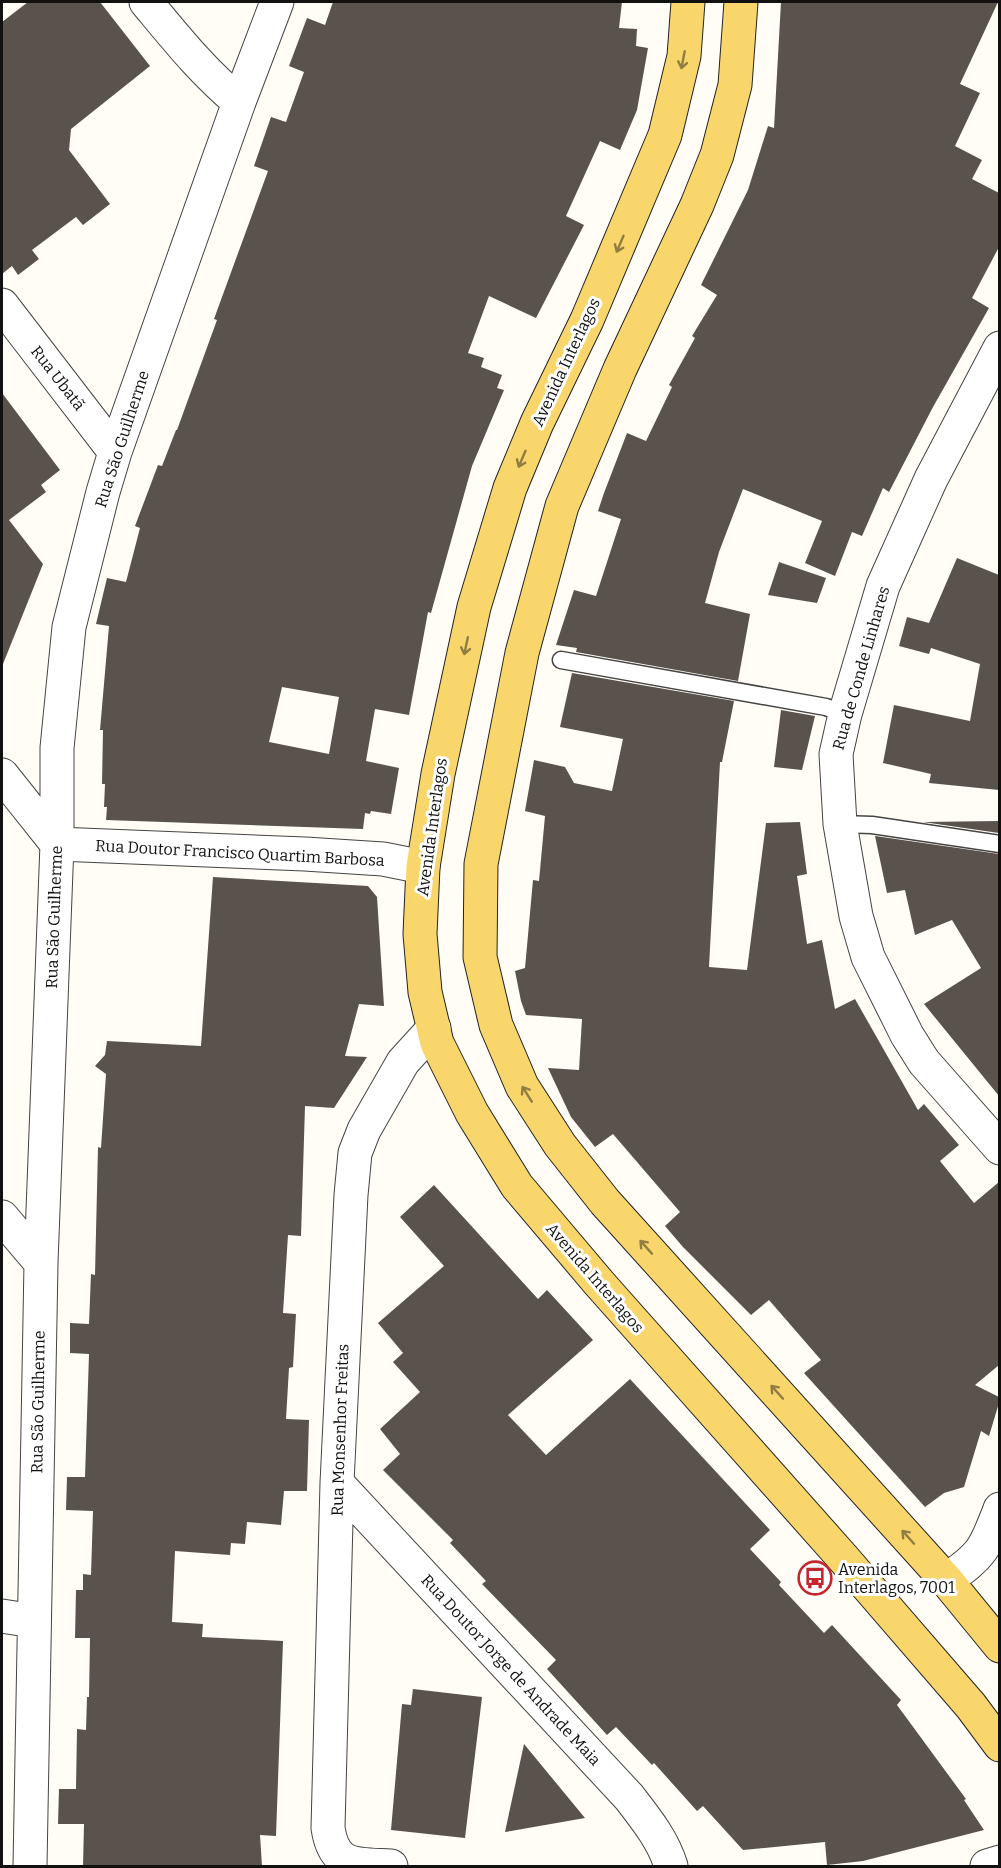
<svg xmlns="http://www.w3.org/2000/svg" width="1001" height="1868" font-family="Bitter,serif">
<rect width="100%" height="100%" fill="#fffdf5"/>
<!-- building -->
<path fill="#5a524d" fill-rule="evenodd" d="M 28,2 L 100,2 L 150,66 L 71,129 L 69,150 L 110,204 L 83,225 L 76,217 L 32,250 L 39,259 L 18,275 L 12,266 L 2,274 L 2,22 Z
M 333,2 L 622,2 L 619,28 L 637,29 L 636,46 L 648,48 L 637,110 L 620,150 L 600,141 L 566,216 L 584,225 L 536,318 L 489,296 L 468,353 L 484,358 L 481,367 L 502,375 L 497,388 L 504,390 L 472,466 L 431,613 L 428,612 L 409,715 L 375,709 L 366,761 L 399,768 L 391,814 L 371,811 L 370,814 L 365,813 L 363,829 L 106,820 L 107,807 L 104,807 L 105,784 L 102,784 L 103,730 L 100,730 L 109,626 L 96,624 L 107,578 L 126,582 L 140,528 L 135,526 L 158,465 L 162,466 L 176,430 L 177,430 L 217,320 L 214,319 L 268,171 L 254,166 L 271,117 L 286,122 L 304,72 L 289,66 L 307,18 L 325,25 ZM 282,687 L 339,697 L 329,754 L 269,742 Z
M 781,2 L 998,2 L 960,84 L 980,93 L 955,146 L 982,160 L 972,179 L 999,193 L 999,247 L 972,298 L 989,308 L 933,407 L 889,492 L 883,488 L 862,536 L 852,532 L 835,576 L 805,563 L 822,521 L 743,489 L 719,552 L 705,603 L 750,614 L 738,681 L 576,652 L 577,648 L 556,645 L 574,590 L 596,596 L 621,519 L 598,511 L 604,493 L 627,433 L 646,441 L 672,387 L 669,385 L 695,338 L 692,336 L 717,295 L 701,285 L 748,190 L 768,126 L 774,128 Z
M 2,393 L 60,470 L 41,485 L 46,492 L 9,520 L 43,564 L 3,664 L 2,664 Z
M 957,558 L 999,575 L 999,790 L 929,783 L 931,774 L 883,763 L 894,705 L 970,721 L 980,664 L 931,648 L 929,654 L 899,646 L 907,617 L 929,623 Z
M 779,562 L 826,578 L 817,603 L 768,595 Z
M 572,673 L 734,701 L 722,762 L 720,762 L 709,967 L 747,970 L 766,823 L 800,822 L 807,874 L 797,876 L 807,944 L 822,940 L 835,1009 L 855,999 L 918,1110 L 924,1104 L 959,1145 L 940,1161 L 974,1203 L 999,1182 L 999,1365 L 975,1385 L 999,1397 L 999,1403 L 989,1436 L 981,1431 L 964,1487 L 944,1493 L 925,1507 L 804,1373 L 821,1360 L 769,1300 L 751,1315 L 683,1247 L 665,1226 L 680,1212 L 613,1134 L 595,1147 L 571,1117 L 548,1068 L 579,1070 L 582,1019 L 526,1015 L 521,1001 L 515,971 L 525,968 L 533,880 L 539,881 L 545,816 L 525,811 L 534,760 L 565,767 L 574,783 L 612,791 L 623,739 L 560,727 Z
M 781,710 L 815,716 L 802,770 L 774,767 Z
M 999,821 L 999,833 L 923,822 Z
M 875,836 L 999,854 L 999,1096 L 924,1004 L 981,968 L 952,920 L 915,935 L 905,890 L 887,893 Z
M 213,877 L 368,886 L 377,897 L 384,1006 L 359,1004 L 345,1056 L 367,1057 L 334,1108 L 305,1106 L 301,1236 L 288,1235 L 283,1313 L 296,1314 L 293,1367 L 289,1368 L 286,1419 L 309,1420 L 307,1491 L 284,1491 L 281,1525 L 247,1522 L 245,1544 L 231,1543 L 230,1555 L 175,1551 L 172,1622 L 203,1624 L 202,1637 L 283,1641 L 276,1836 L 260,1835 L 262,1866 L 83,1866 L 84,1824 L 58,1824 L 59,1789 L 76,1789 L 77,1729 L 86,1730 L 87,1697 L 89,1697 L 90,1638 L 75,1638 L 76,1590 L 83,1590 L 83,1574 L 91,1575 L 93,1511 L 66,1510 L 67,1477 L 85,1477 L 89,1354 L 70,1353 L 70,1323 L 89,1324 L 91,1274 L 95,1275 L 98,1147 L 101,1148 L 106,1074 L 95,1066 L 105,1055 L 107,1041 L 201,1046 Z
M 434,1185 L 538,1299 L 547,1290 L 593,1340 L 508,1415 L 546,1455 L 630,1379 L 770,1530 L 750,1549 L 781,1582 L 779,1585 L 824,1633 L 832,1625 L 901,1700 L 897,1705 L 966,1799 L 964,1800 L 984,1830 L 863,1861 L 827,1865 L 825,1842 L 743,1850 L 703,1806 L 697,1811 L 654,1763 L 652,1765 L 616,1727 L 607,1735 L 547,1669 L 556,1660 L 482,1584 L 486,1581 L 450,1543 L 453,1540 L 383,1470 L 400,1454 L 380,1429 L 420,1392 L 393,1362 L 403,1353 L 378,1323 L 444,1266 L 400,1217 Z
M 413,1689 L 482,1697 L 465,1838 L 391,1830 L 402,1704 L 411,1705 Z
M 524,1744 L 585,1818 L 505,1832 Z"/>
<g fill="none" stroke-linecap="round" stroke-linejoin="round">
<!-- service casing -->
<g stroke="#444" stroke-width="19">
<path id="service" d="M 561,660 L 826,707 L 845,714
M 840,824 L 872,825 L 1000,844"/>
</g>
<!-- minor casing -->
<g stroke="#444" stroke-width="35">
<path id="minor" d="M 146,2 C 176,38 202,71 239,102
M 2,305 L 115,452
M 1000,348 L 931,479 L 883,586 L 845,714 L 836,754 L 840,824 L 856,916 L 868,957 L 907,1035 L 924,1062 L 1000,1148
M 2,775 L 57,844 L 305,854 L 383,859 L 423,867
M 2,1217 L 41,1263
M 337,1483 L 629,1797 C 646,1819 663,1840 671,1866
M 946,1580 C 982,1556 985,1549 1000,1509
M 2,1616 L 34,1621
M 30,1866 L 41,1263 L 57,844 L 57,748 L 69,627 L 103,492 L 115,452 L 239,102 L 277,2
M 391,1866 C 355,1864 334,1868 328,1828 L 337,1483 L 351,1195 L 355,1153 L 364,1130 L 403,1062 L 434,1028
M 987,1866 L 1000,1862"/>
</g>
<!-- primary casing -->
<g stroke="#222" stroke-width="35">
<path id="primary" d="M 688,2 L 684,56 L 665,135 L 587,320 L 537,423 L 510,488 L 474,607 L 438,774 L 423,867 L 420,934 L 425,992 L 437,1043 L 472,1113 L 517,1186 L 599,1283 L 844,1559 L 971,1706 L 1000,1745
M 741,2 L 735,85 L 717,155 L 697,205 L 620,369 L 562,506 L 522,653 L 481,864 L 480,957 L 496,1025 L 522,1086 L 560,1145 L 605,1202 L 946,1580 L 1000,1646"/>
</g>
<!-- service -->
<use href="#service" stroke="#fff" stroke-width="16"/>
<!-- minor -->
<use href="#minor" stroke="#fff" stroke-width="33"/>
<!-- primary -->
<use href="#primary" stroke="#f9d66b" stroke-width="33"/>
</g>
<!-- one-way arrows -->
<defs><path id="oneway-shaft" d="M-6 0H5M1.5-3L5.5 0L1.5 3" fill="none" stroke-width="1.6" stroke-linecap="round" stroke-linejoin="round" transform="scale(1.5)"/></defs>
<g stroke="#917d42">
<use href="#oneway-shaft" transform="translate(683 60) rotate(101)"/>
<use href="#oneway-shaft" transform="translate(620 244) rotate(113)"/>
<use href="#oneway-shaft" transform="translate(522 459) rotate(113)"/>
<use href="#oneway-shaft" transform="translate(466 646) rotate(102)"/>
<use href="#oneway-shaft" transform="translate(527 1094) rotate(-122)"/>
<use href="#oneway-shaft" transform="translate(646 1247) rotate(-132)"/>
<use href="#oneway-shaft" transform="translate(777 1392) rotate(-132)"/>
<use href="#oneway-shaft" transform="translate(908 1537) rotate(-132)"/>
</g>
<!-- icons -->
<defs>
<g id="bus-ring" transform="scale(1.725)"><circle r="9.5" fill="#fff" stroke="#c4262e" stroke-width="1.5"/><path d="M-5-6H5V4H4V6H2V4H-2V6H-4V4H-5ZM-3.5-4V0h7V-4ZM-3.5 1.2v1.5H-2V1.2ZM2 1.2v1.5H3.5V1.2Z" fill="#c4262e"/></g>
</defs>
<g fill-rule="evenodd">
<use href="#bus-ring" x="815" y="1578"/>
</g>
<g text-anchor="middle" dominant-baseline="central" stroke-width="6" stroke-linejoin="round" paint-order="stroke">
<!-- street labels -->
<g font-size="16" fill="#111" stroke="#fff">
<text transform="translate(566 362) rotate(-65)">Avenida Interlagos</text>
<text transform="translate(58 378) rotate(52)">Rua Ubatã</text>
<text transform="translate(122 439) rotate(-72)">Rua São Guilherme</text>
<text transform="translate(861 668) rotate(-74)">Rua de Conde Linhares</text>
<text transform="translate(432 827) rotate(-82)">Avenida Interlagos</text>
<text transform="translate(240 853) rotate(3)">Rua Doutor Francisco Quartim Barbosa</text>
<text transform="translate(54 917) rotate(-88)">Rua São Guilherme</text>
<text transform="translate(595 1278) rotate(49)">Avenida Interlagos</text>
<text transform="translate(38 1402) rotate(-89)">Rua São Guilherme</text>
<text transform="translate(340 1430) rotate(-88)">Rua Monsenhor Freitas</text>
<text transform="translate(511 1670) rotate(47)">Rua Doutor Jorge de Andrade Maia</text>
</g>
<!-- poi labels -->
<g font-size="16" fill="#111" stroke="#fff" text-anchor="start">
<text x="838" y="1569">Avenida<tspan x="838" dy="18">Interlagos, 7001</tspan></text>
</g>
</g>
<!-- border -->
<rect width="1001" height="1868" fill="none" stroke="#111111" stroke-width="6"/>
</svg>
